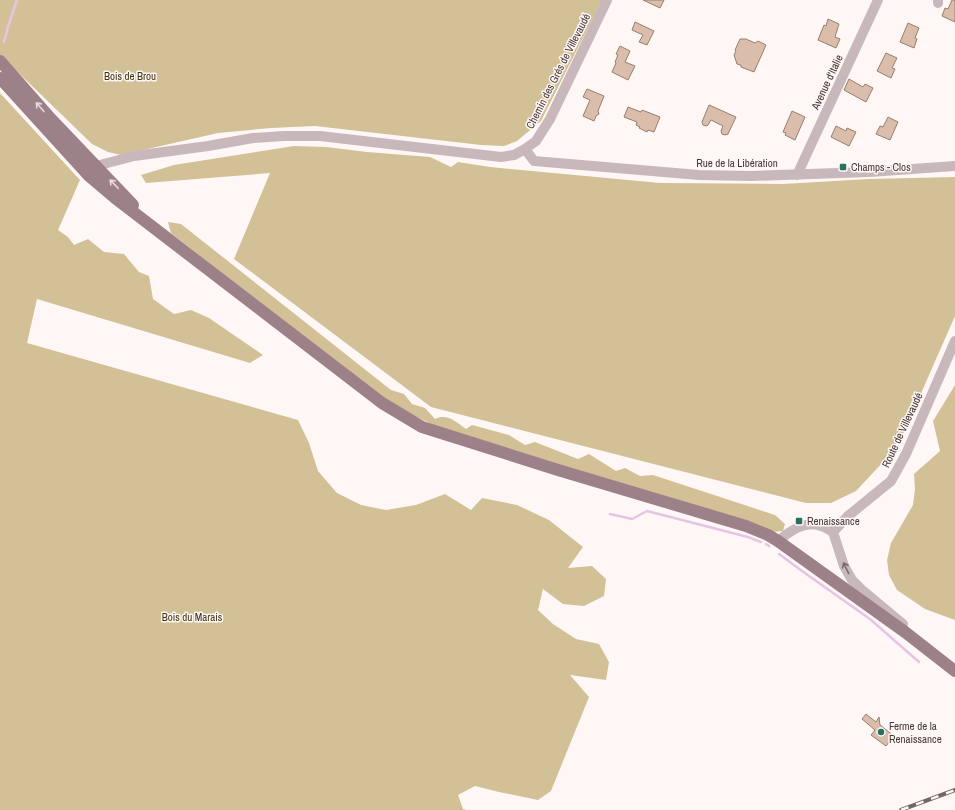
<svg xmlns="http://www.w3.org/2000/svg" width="955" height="810" font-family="'Archivo Narrow',sans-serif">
<rect width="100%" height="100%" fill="#fff7f6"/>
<!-- forest -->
<path fill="#d2c097" d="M 0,0 L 602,0 L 541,121 L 517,141 L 504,146 L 481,145 L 315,126 L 271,128 L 218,133 L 121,155 L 108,152 L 92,144 L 0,55 Z
M 0,93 L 80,180 L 58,230 L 68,237 L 74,245 L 88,239 L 104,252 L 124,254 L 139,272 L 149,276 L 153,299 L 174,314 L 191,310 L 209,318 L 263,355 L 250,363 L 37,299 L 27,343 L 298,420 L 309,443 L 318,471 L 337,493 L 361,505 L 386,510 L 416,505 L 445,494 L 471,510 L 482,498 L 517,505 L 549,520 L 583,547 L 568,568 L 592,566 L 606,579 L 604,596 L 584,606 L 563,604 L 543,589 L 538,610 L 553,624 L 576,639 L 599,644 L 609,662 L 606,680 L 570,675 L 589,697 L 551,791 L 538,800 L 499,792 L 475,786 L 458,795 L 463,809 L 467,810 L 0,810 Z
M 294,146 L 326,147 L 367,152 L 430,157 L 451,167 L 458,162 L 490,167 L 660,183 L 783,184 L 869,179 L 955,177 L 955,316 L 904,432 L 884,461 L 856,491 L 831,503 L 806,503 L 431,407 L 234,259 L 270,173 L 146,183 L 141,175 L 174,165 Z
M 168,222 L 181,224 L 391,390 L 404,394 L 412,404 L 425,408 L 435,419 C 447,413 456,422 466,429 L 472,425 L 509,435 L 525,445 L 535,442 L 578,459 L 589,454 L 616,471 L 625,468 L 640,476 L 653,475 L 775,515 L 785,524 L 783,531 L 773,532 L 442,429 L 419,418 L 386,401 L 171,233 Z
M 955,385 L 955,620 L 925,609 L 897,590 L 889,575 L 887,560 L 891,543 L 913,505 L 915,489 L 914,474 L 940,451 L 933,421 Z"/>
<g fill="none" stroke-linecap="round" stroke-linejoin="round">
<!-- stream -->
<path stroke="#e7c4e4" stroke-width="2.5" d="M 4,42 L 8,27 L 17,0
M 610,514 L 632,519 L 647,511 L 748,537 L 761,542
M 766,544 L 769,546
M 779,554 L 802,571 L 870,619 L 919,662"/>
</g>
<!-- building -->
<path fill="#dabeab" stroke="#977e6b" d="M 643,0 L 664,0 L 660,8 Z
M 952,0 L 955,0 L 955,22 L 942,16 L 945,8 L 948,9 Z
M 828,19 L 839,24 L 835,37 L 840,39 L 836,48 L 818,40 L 824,25 L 826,26 Z
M 635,22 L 654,31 L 647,45 L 639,42 L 643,35 L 632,30 Z
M 908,23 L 919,28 L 915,38 L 917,39 L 914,48 L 900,42 Z
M 740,39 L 746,39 L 755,43 L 758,41 L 766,45 L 754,72 L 741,67 L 741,65 L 737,64 L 734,55 L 736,51 L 735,50 Z
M 620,46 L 630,51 L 625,62 L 635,66 L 628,80 L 612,72 L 616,63 L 615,62 L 618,55 L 616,54 Z
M 886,53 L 897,58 L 892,68 L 895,69 L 891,78 L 877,71 Z
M 849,79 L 863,87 L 865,84 L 873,88 L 866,102 L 844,90 Z
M 587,89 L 604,96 L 598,111 L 599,114 L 596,116 L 594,121 L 583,116 L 590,100 L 583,97 Z
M 709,105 L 736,117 L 728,134 L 725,135 L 722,134 L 721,131 L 723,126 L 711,120 L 708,125 L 706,126 L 703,125 L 702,122 Z
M 628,107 L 641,112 L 642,110 L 660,117 L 654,132 L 648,130 L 647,132 L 639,128 L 640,127 L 636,125 L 637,122 L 624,117 Z
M 792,111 L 805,117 L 795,140 L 785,135 L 786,133 L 783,132 Z
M 888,117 L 898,122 L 890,140 L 876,134 L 880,126 L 883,127 Z
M 836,126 L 846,131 L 847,128 L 856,132 L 849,146 L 831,137 Z
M 866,714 L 876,722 L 879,717 L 880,725 L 894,736 L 886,746 L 871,735 L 875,730 L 862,719 Z"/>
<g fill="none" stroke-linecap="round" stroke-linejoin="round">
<!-- minor -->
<path stroke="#c8b8bc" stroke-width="10" d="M 938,3 L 938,0
M 525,149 L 534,161 L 699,175 L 751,176 L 869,172 L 955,166
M 89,165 L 96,166 L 134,156 L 208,146 L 253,138 L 284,136 L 320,136 L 501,157 L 514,155 L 525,149 L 536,141 L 550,119 L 607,0
M 797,175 L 878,0
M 833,532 L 848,516 L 891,481 L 906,454 L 955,341
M 778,541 C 790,531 805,520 821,526 C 825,527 829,530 833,532 L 844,566 L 852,580 L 861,589 L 903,624"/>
<!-- major -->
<path stroke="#9c8189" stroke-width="12" d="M 0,61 L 51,119 L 133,205
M 0,78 L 89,176 L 115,198 L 382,403 L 422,427 L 558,470 L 746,526 L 768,535 L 778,541 L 905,632 L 955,671"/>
<!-- rail casing -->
<g stroke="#736764" stroke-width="4">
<path id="rail" d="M 901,810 L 955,790"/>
</g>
<!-- rail -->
<use href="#rail" stroke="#fff7f6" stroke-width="2.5" stroke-dasharray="8" stroke-linecap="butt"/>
</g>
<!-- one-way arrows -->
<defs><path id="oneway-shaft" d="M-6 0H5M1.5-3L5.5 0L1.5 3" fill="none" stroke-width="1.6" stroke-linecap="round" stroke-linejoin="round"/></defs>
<g stroke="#e6dadb">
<use href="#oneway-shaft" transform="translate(40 107) rotate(-131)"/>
<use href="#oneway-shaft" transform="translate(114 184) rotate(-134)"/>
</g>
<use stroke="#7a6b6b" href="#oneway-shaft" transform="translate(846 568) rotate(-116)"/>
<!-- markers -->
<g fill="#2c6e5f" stroke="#fff7f6" stroke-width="1.5">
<rect x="839" y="163" width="8" height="8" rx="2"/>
<rect x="795" y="517" width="8" height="8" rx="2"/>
<circle cx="881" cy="732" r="4"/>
</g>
<g text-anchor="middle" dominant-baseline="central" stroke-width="3" stroke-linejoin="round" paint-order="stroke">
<!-- street labels -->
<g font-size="11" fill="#463835" stroke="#fff7f6">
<text transform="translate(558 71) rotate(-63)">Chemin des Grés de Villevaudé</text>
<text transform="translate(827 82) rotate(-65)">Avenue d'Italie</text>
<text x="737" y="163">Rue de la Libération</text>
<text transform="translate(902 430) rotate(-65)">Route de Villevaudé</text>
</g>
<!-- park labels -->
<g font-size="11" fill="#3f3210" stroke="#fff7f6">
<text x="130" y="76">Bois de Brou</text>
<text x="192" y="617">Bois du Marais</text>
</g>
<!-- poi labels -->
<g font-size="11" fill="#463835" stroke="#fff7f6" text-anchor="start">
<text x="851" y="167">Champs - Clos</text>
<text x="807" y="521">Renaissance</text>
<text x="889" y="726">Ferme de la<tspan x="889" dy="13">Renaissance</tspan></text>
</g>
</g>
</svg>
